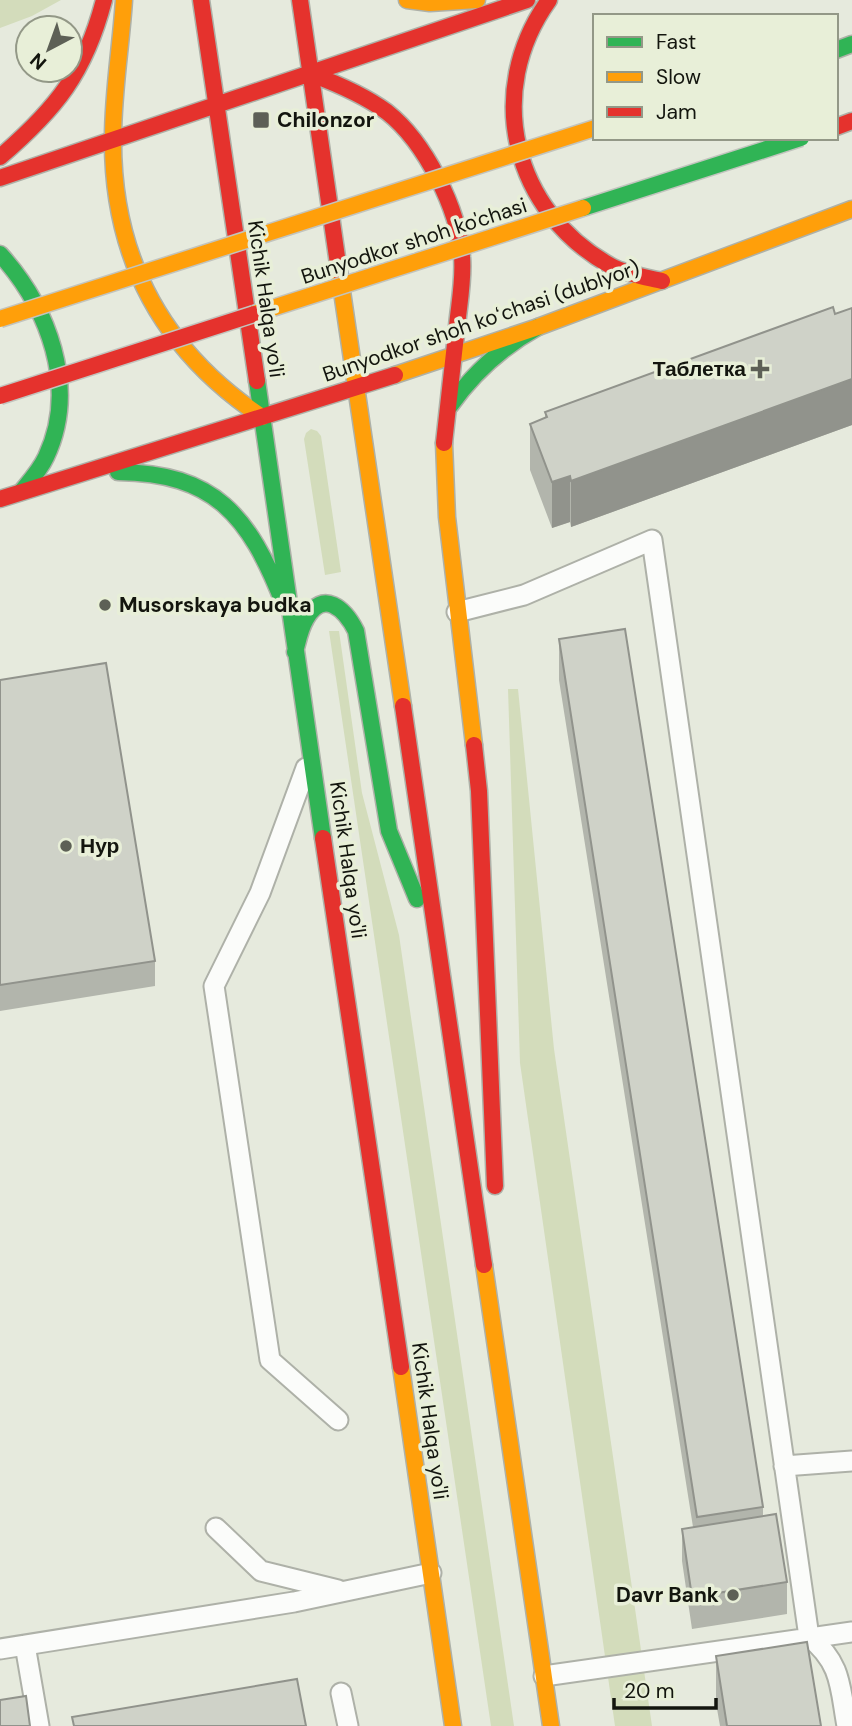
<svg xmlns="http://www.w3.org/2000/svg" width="852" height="1726" font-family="'DM Sans',sans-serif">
<rect width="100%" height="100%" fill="#e6eadd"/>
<!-- green -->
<path fill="#d3dcbb" d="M 0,0 L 61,0 L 32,16 L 0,28 Z
M 311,429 L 317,431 L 321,436 L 341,572 L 325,575 L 304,439 L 306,433 Z
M 329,631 L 339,631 L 362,793 L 399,935 L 514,1726 L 491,1726 Z
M 508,689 L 518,689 L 554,1049 L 652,1726 L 615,1726 L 520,1063 Z"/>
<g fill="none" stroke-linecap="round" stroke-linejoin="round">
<!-- lane casing -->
<g stroke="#aeb1a8" stroke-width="23">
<path id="lane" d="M 457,612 L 524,595 L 652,540 L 809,1637 C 842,1663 840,1688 847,1726
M 306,768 L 260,893 L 214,986 L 270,1360 L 338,1420
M 784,1466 L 852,1461
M 216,1528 L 261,1571 L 338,1590
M 25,1645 L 39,1726
M 0,1649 L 294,1602 L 431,1573
M 544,1676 L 852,1632
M 341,1693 L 348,1726"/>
</g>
<!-- fast casing -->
<g stroke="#aeb1a8" stroke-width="19">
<path id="fast" d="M 836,50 L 852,44
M 0,254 C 48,307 79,387 46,457 C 40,470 30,481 21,492
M 257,381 L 323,838
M 450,406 C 474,372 502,347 538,327
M 118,472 C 215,473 249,516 283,602
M 295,652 C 298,641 300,629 306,619 C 323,588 345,609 356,631 L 389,831 L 417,899"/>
</g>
<!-- slow casing -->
<g stroke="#aeb1a8" stroke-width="19">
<path id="slow" d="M 124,0 C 121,46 113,92 113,138 C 112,258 163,351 262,417
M 407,0 L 430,3 L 477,0
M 339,271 L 403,706
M 395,375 L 538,327 L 852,209
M 444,443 L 447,517 L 474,745
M 484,1265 L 551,1726
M 401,1367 L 453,1726"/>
</g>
<!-- jam casing -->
<g stroke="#aeb1a8" stroke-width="19">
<path id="jam" d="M 201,0 L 257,381
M 300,0 L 339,271
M 549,0 C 483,92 513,212 611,266 C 626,274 645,277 662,281
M 311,74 C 338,84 364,95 387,112 C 425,142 459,209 462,257 C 464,280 459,304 457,326 C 453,365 448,404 444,443
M 836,127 L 852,121
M 0,157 C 56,109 85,73 104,0
M 0,178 L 527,0
M 0,499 L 395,375
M 403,706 L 484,1265
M 474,745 L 479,791 L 495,1186
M 323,838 L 401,1367"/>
</g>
<!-- lane -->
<use href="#lane" stroke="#fbfcfa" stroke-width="19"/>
<!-- fast -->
<use href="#fast" stroke="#30b455" stroke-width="16"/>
<!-- slow -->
<use href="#slow" stroke="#ff9f0a" stroke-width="16"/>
<!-- jam -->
<use href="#jam" stroke="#e5322d" stroke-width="16"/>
<!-- fast-bridge casing -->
<g stroke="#c2c4be" stroke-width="19" stroke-linecap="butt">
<path id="fast-bridge" d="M 583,208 L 801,138"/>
</g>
<!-- slow-bridge casing -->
<g stroke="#c2c4be" stroke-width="19" stroke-linecap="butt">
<path id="slow-bridge" d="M 254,314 L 583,208
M 0,319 L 595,128"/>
</g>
<!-- jam-bridge casing -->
<g stroke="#c2c4be" stroke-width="19" stroke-linecap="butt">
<path id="jam-bridge" d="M 0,396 L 254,314"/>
</g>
<!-- fast-bridge -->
<use href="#fast-bridge" stroke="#30b455" stroke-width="16"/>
<!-- slow-bridge -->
<use href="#slow-bridge" stroke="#ff9f0a" stroke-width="16"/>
<!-- jam-bridge -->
<use href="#jam-bridge" stroke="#e5322d" stroke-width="16"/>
</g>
<!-- wall -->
<path fill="#b2b5ac" d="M 852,309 L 852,425 L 571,527 L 570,522 L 552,528 L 530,470 L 530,424 L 545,418 L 545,412 L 835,314 Z
M 559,639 L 763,1507 L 763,1516 L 787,1582 L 787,1614 L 692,1629 L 682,1561 L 682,1529 L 693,1527 L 559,680 Z
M 0,680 L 155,961 L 155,986 L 0,1011 Z
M 716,1656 L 821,1726 L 720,1726 L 716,1703 Z"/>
<!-- shaded-wall -->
<path fill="#91938c" d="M 852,379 L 852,425 L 571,527 L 571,481 Z
M 570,476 L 570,522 L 552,528 L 552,482 Z"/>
<!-- building -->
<path fill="#cfd2c8" stroke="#91938c" stroke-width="2" d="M 833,307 L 835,314 L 852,308 L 852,379 L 571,481 L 570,476 L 552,482 L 530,424 L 547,417 L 545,412 Z
M 625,629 L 763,1507 L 697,1517 L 559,639 Z
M 106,663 L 155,961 L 0,985 L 0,680 Z
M 776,1514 L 787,1582 L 692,1597 L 682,1529 Z
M 807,1642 L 821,1726 L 727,1726 L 716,1656 Z
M 297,1679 L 306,1726 L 74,1726 L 72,1717 Z
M 26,1696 L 30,1726 L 0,1726 L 0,1700 Z"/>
<!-- markers -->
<g fill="#5d6056" stroke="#e8efd8" stroke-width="2.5">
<rect x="252" y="111" width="18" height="18" rx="3.5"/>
<path d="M756.5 358.5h7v7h7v7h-7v7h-7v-7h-7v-7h7z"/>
<circle cx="105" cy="605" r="7"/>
<circle cx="66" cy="846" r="7"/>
<circle cx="733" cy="1595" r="7"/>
</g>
<g text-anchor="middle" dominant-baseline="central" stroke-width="7" stroke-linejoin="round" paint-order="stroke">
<!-- poi labels -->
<g font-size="21" font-weight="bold" fill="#13150e" stroke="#e8efd8" text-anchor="start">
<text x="277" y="120">Chilonzor</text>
<text x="746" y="369" text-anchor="end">Таблетка</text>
<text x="119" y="605">Musorskaya budka</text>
<text x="80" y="846">Нур</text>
<text x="719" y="1595" text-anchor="end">Davr Bank</text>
</g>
<!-- street labels -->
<g font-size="21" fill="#13150e" stroke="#e8efd8">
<text transform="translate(414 241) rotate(-18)">Bunyodkor shoh ko'chasi</text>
<text transform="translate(266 299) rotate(82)">Kichik Halqa yo'li</text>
<text transform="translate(481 321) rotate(-19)">Bunyodkor shoh koʻchasi (dublyor)</text>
<text transform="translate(348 860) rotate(82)">Kichik Halqa yo'li</text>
<text transform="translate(430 1421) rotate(82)">Kichik Halqa yo'li</text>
</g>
</g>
<!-- legend -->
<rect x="593" y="14" width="245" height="126" fill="#e8efd8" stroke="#939887" stroke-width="2"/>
<rect x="607" y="37" width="35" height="10" fill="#30b455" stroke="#939887" stroke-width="2"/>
<text x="656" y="49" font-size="21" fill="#13150e">Fast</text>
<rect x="607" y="72" width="35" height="10" fill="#ff9f0a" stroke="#939887" stroke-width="2"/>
<text x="656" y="84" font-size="21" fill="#13150e">Slow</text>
<rect x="607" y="107" width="35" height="10" fill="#e5322d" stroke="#939887" stroke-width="2"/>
<text x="656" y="119" font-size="21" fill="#13150e">Jam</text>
<!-- north arrow -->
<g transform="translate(49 49) rotate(221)"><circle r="33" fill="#e8efd8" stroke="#939887" stroke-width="2"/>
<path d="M0-5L12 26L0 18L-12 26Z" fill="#5d6056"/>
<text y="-10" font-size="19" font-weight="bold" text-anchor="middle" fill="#13150e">N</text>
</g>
<!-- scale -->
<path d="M614 1698v10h102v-10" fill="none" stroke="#13150e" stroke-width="3.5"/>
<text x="624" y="1698" font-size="21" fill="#13150e" stroke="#e8efd8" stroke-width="5" paint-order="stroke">20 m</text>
</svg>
